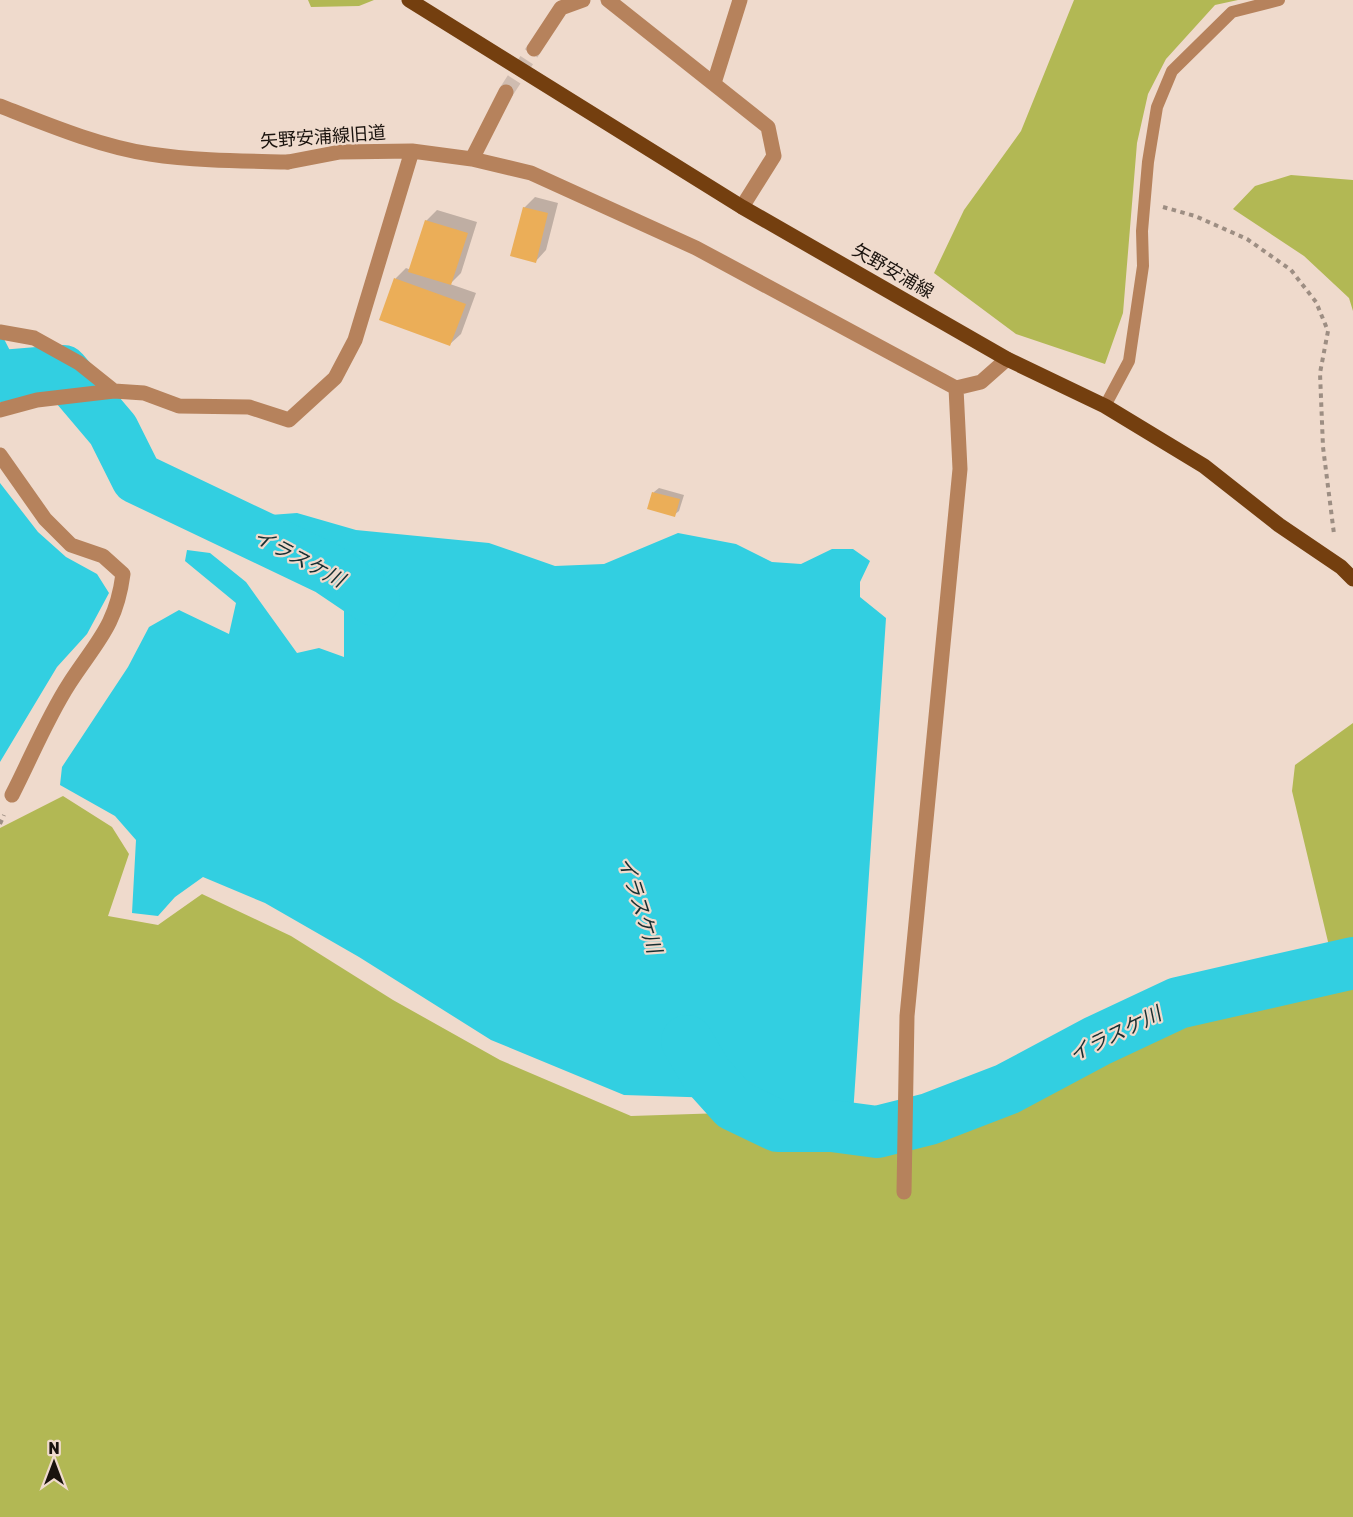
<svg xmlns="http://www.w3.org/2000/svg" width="1353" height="1517" font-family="Rubik,'Noto Sans JP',sans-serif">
<rect width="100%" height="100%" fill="#efdacc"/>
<!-- forest -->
<path fill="#b2b854" d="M 308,0 L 374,0 L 359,6 L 311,7 Z
M 1074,0 L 1238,0 L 1215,5 L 1166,59 L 1148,94 L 1137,143 L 1123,313 L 1105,364 L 1016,334 L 934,273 L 964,210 L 1021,131 Z
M 1291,175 L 1353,180 L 1353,311 L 1349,298 L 1304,256 L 1233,209 L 1255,186 Z
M 1353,723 L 1353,1517 L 0,1517 L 0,828 L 63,796 L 112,827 L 129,854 L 108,916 L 158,925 L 202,894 L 291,936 L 393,1000 L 500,1060 L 631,1116 L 724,1113 L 796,1136 L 861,1141 L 940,1125 L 1005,1098 L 1085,1058 L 1237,996 L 1335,971 L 1292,791 L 1295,765 Z"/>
<!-- water -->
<path fill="#32cfe1" d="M 0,483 L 38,532 L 66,557 L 97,574 L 109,593 L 87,634 L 57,667 L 0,762 Z
M 297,513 L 356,530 L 489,543 L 555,566 L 604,564 L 678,533 L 736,544 L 772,562 L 801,564 L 832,549 L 853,549 L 870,561 L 860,582 L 860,597 L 886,618 L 853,1115 L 786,1109 L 750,1099 L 624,1095 L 491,1040 L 359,957 L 265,903 L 203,877 L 175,897 L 158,916 L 132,913 L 136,840 L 115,816 L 60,785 L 62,767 L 128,667 L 149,627 L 179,610 L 229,634 L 236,603 L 185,561 L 187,550 L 210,553 L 246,582 L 297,653 L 319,648 L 344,657 L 344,608 L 333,586 L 292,537 L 257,516 Z"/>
<!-- shadow -->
<path fill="#0003" d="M 535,197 L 558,203 L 546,250 L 536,261 L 524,208 Z
M 437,210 L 477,222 L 461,273 L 450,284 L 476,293 L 461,334 L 450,344 L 381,319 L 396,278 L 406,268 L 411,270 L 426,221 Z
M 659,488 L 684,495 L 679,511 L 674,515 L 649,508 L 654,492 Z"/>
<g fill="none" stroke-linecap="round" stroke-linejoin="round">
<!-- stream -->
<path stroke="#32cfe1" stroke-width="9" d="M 0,341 L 17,374"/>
<!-- river -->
<path stroke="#32cfe1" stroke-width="52" d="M 0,376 L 63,371 L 113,430 L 137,478 L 328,569 L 374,600
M 687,1041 L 707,1075 L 734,1105 L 778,1126 L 832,1126 L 877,1132 L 929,1119 L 1007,1089 L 1097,1041 L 1178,1003 L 1353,963"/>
</g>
<!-- building -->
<path fill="#ebae58" d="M 523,207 L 548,213 L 536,263 L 510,256 Z
M 425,220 L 468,233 L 451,285 L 408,272 Z
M 394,278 L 466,304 L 450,346 L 379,320 Z
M 652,492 L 680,499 L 675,517 L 647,509 Z"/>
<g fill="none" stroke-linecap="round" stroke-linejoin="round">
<!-- minor-tunnel -->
<path stroke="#cfbcb0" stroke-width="15" stroke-dasharray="15 8" stroke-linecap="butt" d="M 506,92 L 534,49"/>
<!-- path -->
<path stroke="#9d8e83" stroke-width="4" stroke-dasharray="4.5 4.5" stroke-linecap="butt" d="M 1163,207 L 1195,216 L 1247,239 L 1291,270 L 1316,302 L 1328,331 L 1320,373 L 1323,447 L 1334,534
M 0,824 L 4,815"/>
<!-- service -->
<path stroke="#b6825c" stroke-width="12" d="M 1105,406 L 1129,361 L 1143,266 L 1142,231 L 1148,162 L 1157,107 L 1172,71 L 1232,12 L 1279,0"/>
<!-- minor -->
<path stroke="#b6825c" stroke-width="15" d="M 608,0 L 768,127 L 774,156 L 742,207
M 534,49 L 561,8 L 583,0
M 714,83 L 740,0
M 472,159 L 506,92
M 288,162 L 340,152 L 412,151 L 472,159 L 531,173 L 696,248 L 956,388 L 981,382 L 1007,359
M 0,332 L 34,338 L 79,363 L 114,391
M 0,410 L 37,400 L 114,391 L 144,393 L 179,406 L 249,407 L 289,420 L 335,378 L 355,340 L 412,151
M 0,455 L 45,519 L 71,545 L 103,556 L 123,574 C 116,627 96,642 69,684 C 47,718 31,758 12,795
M 904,1192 L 907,1016 L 960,469 L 956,388"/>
<!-- tertiary -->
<path stroke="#b6825c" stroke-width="15" d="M 0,106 C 46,124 101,147 150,154 C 195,161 242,161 288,162"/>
<!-- primary -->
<path stroke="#743f0f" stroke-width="15" d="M 409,0 L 742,207 L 1007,359 L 1105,406 L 1204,466 L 1279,525 L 1341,567 L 1353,579"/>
</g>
<g text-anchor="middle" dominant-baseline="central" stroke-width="4.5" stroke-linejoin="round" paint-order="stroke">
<!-- street labels -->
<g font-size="18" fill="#1a130e" stroke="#efdacc">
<text transform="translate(323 137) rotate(-4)">矢野安浦線旧道</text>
<text transform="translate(893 271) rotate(30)">矢野安浦線</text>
</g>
<!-- water labels -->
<g font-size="20" font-style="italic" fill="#162f32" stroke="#efdacc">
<text transform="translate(299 558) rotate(28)">イラスケ川</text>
<text transform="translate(640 905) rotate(72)">イラスケ川</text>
<text transform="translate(1115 1034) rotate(-26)">イラスケ川</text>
</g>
</g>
<!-- north arrow -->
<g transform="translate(54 1463)" stroke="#efdacc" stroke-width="4.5" paint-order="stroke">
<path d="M0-4.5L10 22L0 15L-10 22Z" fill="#1a130e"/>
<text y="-9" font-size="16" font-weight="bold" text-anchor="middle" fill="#1a130e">N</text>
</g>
</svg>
